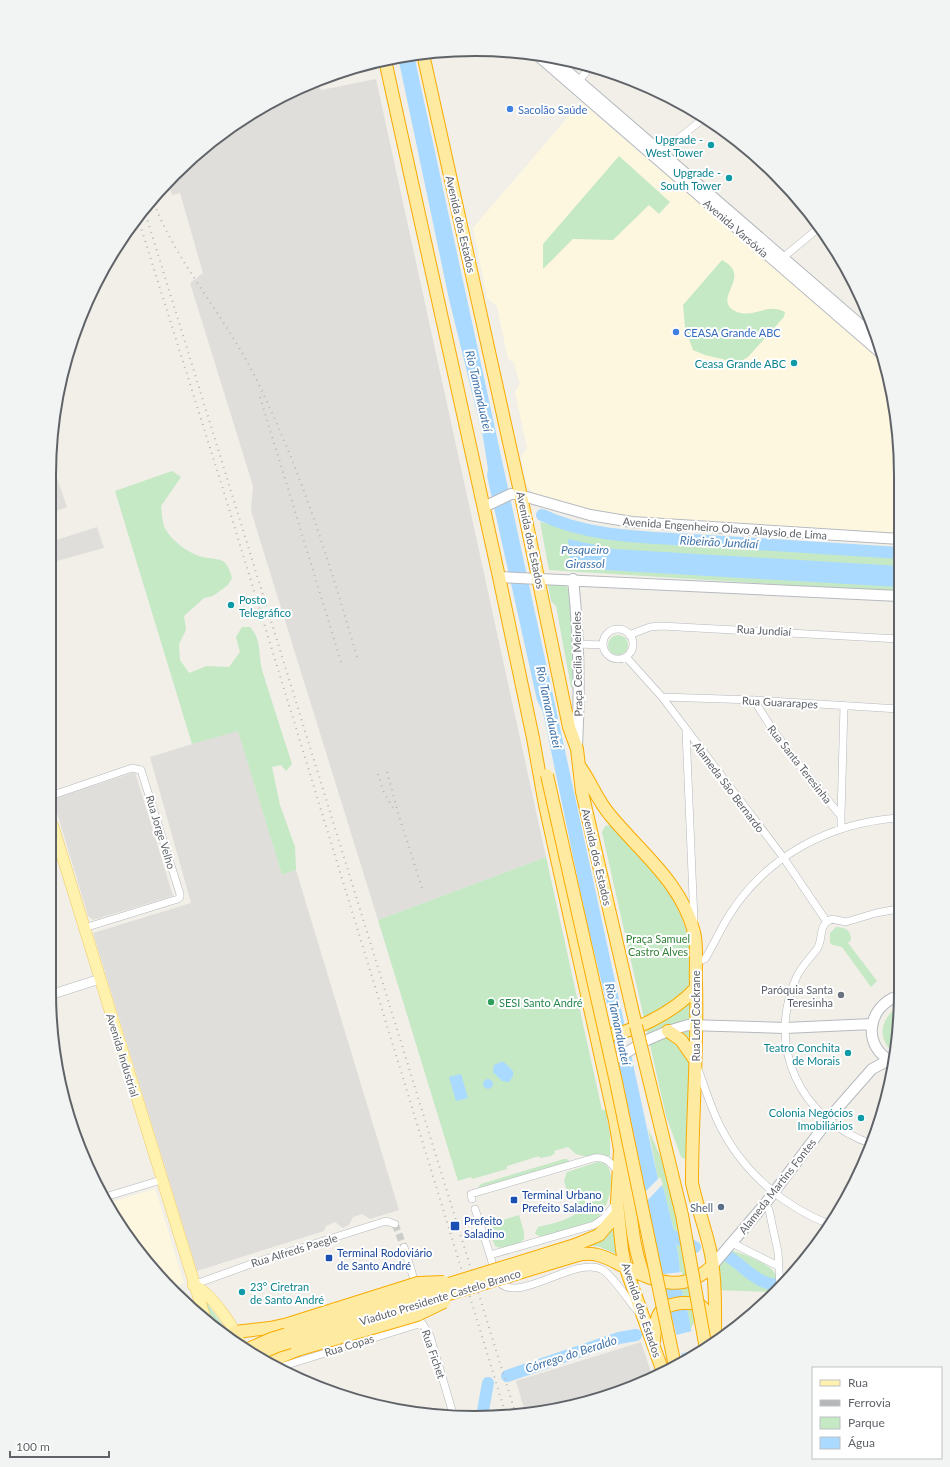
<svg xmlns="http://www.w3.org/2000/svg" width="950" height="1467" font-family="Lato,sans-serif">
<rect width="100%" height="100%" fill="#f1efe8"/>
<!-- commercial -->
<path fill="#fef7e0" d="M 581,102 L 887,365 L 900,447 L 900,533 L 630,517 L 585,508 L 536,494 L 531,491 L 527,485 L 521,457 L 527,448 L 515,392 L 520,384 L 514,363 L 508,359 L 497,306 L 487,298 L 473,228 Z
M 154,1189 L 156,1191 L 184,1283 L 169,1288 L 121,1229 L 108,1203 Z"/>
<!-- industrial -->
<path fill="#e0deda" d="M 376,79 L 546,857 L 378,920 L 251,511 L 253,486 L 190,283 L 203,273 L 180,193 L 172,195 L 168,182 L 215,137 L 286,93 L 317,81 L 321,90 Z
M 53,467 L 67,507 L 53,512 Z
M 97,527 L 104,548 L 53,562 L 53,541 Z
M 238,730 L 282,875 L 296,870 L 399,1210 L 370,1219 L 362,1214 L 353,1217 L 349,1225 L 343,1228 L 335,1222 L 326,1226 L 324,1231 L 197,1271 L 93,933 L 191,903 L 150,757 Z
M 135,772 L 173,896 L 93,920 L 88,916 L 53,799 Z
M 641,1342 L 653,1378 L 638,1385 L 585,1403 L 526,1415 L 516,1381 Z"/>
<!-- green -->
<path fill="#c5e8c5" d="M 619,156 L 670,202 L 659,214 L 649,205 L 613,240 L 573,239 L 543,269 L 543,244 Z
M 722,260 C 754,277 711,298 735,311 C 754,320 765,302 785,312 L 784,317 L 748,357 L 738,363 L 705,355 L 693,350 L 685,328 L 683,305 Z
M 172,471 L 181,477 L 161,506 C 162,513 162,524 166,530 C 172,541 191,555 203,557 C 221,561 226,556 232,578 L 228,585 L 213,596 L 204,598 L 184,616 L 186,630 L 179,644 L 180,660 L 189,673 L 207,666 L 229,667 L 240,652 L 236,637 L 242,627 L 250,627 C 262,640 258,654 262,670 C 272,702 282,733 292,764 L 286,771 L 281,765 L 272,767 L 280,805 L 295,847 L 296,870 L 282,875 L 238,731 L 192,744 L 115,491 Z
M 540,522 L 614,539 L 900,557 L 899,592 L 549,570 Z
M 561,584 L 567,587 L 569,592 L 574,650 L 573,689 L 571,687 L 556,606 L 551,601 L 548,585 Z
M608 645a10 10 0 1 1 20 0a10 10 0 1 1-20 0Z
M 609,825 L 617,827 L 674,897 L 689,939 L 692,993 L 687,1158 L 685,1159 L 681,1157 L 666,1116 L 602,832 L 605,826 Z
M 546,857 L 602,1110 L 606,1110 L 610,1135 L 610,1156 L 583,1156 L 576,1154 L 568,1147 L 554,1151 L 555,1153 L 551,1156 L 540,1158 L 539,1156 L 507,1166 L 507,1169 L 472,1179 L 471,1177 L 458,1181 L 378,920 Z
M 836,927 C 845,927 851,930 851,940 L 848,943 L 877,981 L 871,987 L 842,947 L 833,945 L 830,943 L 830,933 Z
M 898,1007 L 897,1047 L 896,1054 C 876,1041 880,1018 898,1007 Z
M 648,1128 C 671,1183 703,1239 698,1301 C 697,1312 697,1320 690,1329 L 687,1309 L 681,1288 L 679,1260 L 674,1231 L 664,1190 L 658,1179 Z
M 564,1159 L 567,1159 L 570,1162 L 476,1190 L 481,1184 Z
M 598,1162 C 621,1162 610,1211 595,1220 C 583,1229 558,1232 543,1237 L 537,1235 L 535,1233 L 538,1227 C 547,1225 575,1219 577,1211 C 578,1207 576,1202 575,1198 L 568,1194 L 564,1181 L 567,1172 Z
M 519,1215 L 524,1232 L 524,1239 C 518,1246 503,1250 495,1246 L 487,1225 Z
M 614,1228 L 616,1254 L 600,1247 L 587,1245 L 604,1239 Z
M 729,1251 C 738,1250 769,1264 774,1272 C 777,1277 776,1284 776,1290 L 773,1292 L 717,1290 L 717,1267 Z
M 203,1297 L 224,1327 L 216,1330 L 210,1325 L 202,1299 Z"/>
<!-- water -->
<path fill="#aadaff" d="M 414,55 L 658,1179 L 664,1190 L 674,1231 L 679,1260 L 681,1288 L 687,1309 L 696,1355 L 678,1364 L 682,1357 L 671,1314 L 641,1185 L 640,1162 L 630,1140 L 614,1052 L 614,1033 L 586,919 L 543,712 L 537,700 L 487,476 L 488,469 L 483,437 L 449,299 L 401,71 L 398,58 Z
M 568,539 L 614,549 L 900,566 L 899,587 L 571,568 Z
M 501,1062 L 504,1062 L 513,1071 L 513,1076 L 509,1082 L 502,1081 L 493,1072 L 494,1065 Z
M 461,1074 L 468,1098 L 456,1101 L 449,1077 Z
M483 1084a5 5 0 1 1 10 0a5 5 0 1 1-10 0Z"/>
<!-- pier -->
<path fill="#f1efe8" d="M 630,1037 L 633,1050 L 615,1063 L 612,1045 Z
M 660,1177 L 663,1184 L 644,1204 L 642,1195 Z
M 659,1272 L 664,1274 L 682,1272 L 683,1288 L 663,1288 Z
M 692,1331 L 696,1350 L 680,1354 L 676,1335 Z"/>
<g fill="none" stroke-linecap="round" stroke-linejoin="round">
<!-- river -->
<path stroke="#aadaff" stroke-width="12" d="M 542,515 C 593,539 653,537 709,541 C 772,545 836,549 900,553
M 663,1231 L 695,1247
M 726,1255 C 746,1267 756,1285 781,1285
M 507,1376 L 619,1338 L 636,1335
M 482,1416 L 488,1383"/>
<!-- minor-tunnel -->
<path stroke="#ccccc8" stroke-width="7" stroke-dasharray="7 3.5" stroke-linecap="butt" d="M 395,1224 L 404,1247"/>
<!-- minor casing -->
<g stroke="#b5b8bc" stroke-width="8">
<path id="minor" d="M 579,84 L 579,81 L 590,67
M 658,155 L 704,118
M 780,260 L 820,227
M603 644a15 15 0 1 1 30 0a15 15 0 1 1-30 0Z
M 629,635 L 650,627 L 661,626 L 899,639
M 578,644 L 603,645
M 626,657 L 662,697 L 783,857 L 827,922
M 662,697 L 754,700 L 899,709
M 754,700 C 779,742 810,779 841,816 L 841,828
M 686,731 L 694,921
M 53,795 L 132,768 L 141,770 L 180,894 L 180,897 L 178,899 L 84,928
M 841,816 L 844,705
M 695,962 L 705,959 C 714,944 721,928 730,914 C 768,855 830,823 898,818
M 698,1069 C 705,1088 711,1108 720,1126 C 743,1172 784,1207 831,1225
M 872,1144 C 800,1120 765,1046 797,976 C 802,966 810,958 817,949 C 824,939 817,925 832,919 L 846,922 L 876,913 L 898,909
M 105,1197 L 161,1180
M 472,1199 L 471,1194 L 594,1158 C 606,1156 611,1163 618,1172
M 765,1204 L 769,1210 L 778,1252 L 780,1287
M 475,1209 L 490,1255 L 594,1225 L 604,1218 L 617,1202
M 732,1243 L 778,1266
M 404,1247 L 416,1286
M 490,1255 C 493,1264 494,1278 501,1284 C 523,1301 575,1257 601,1269 C 613,1275 629,1302 639,1313
M 193,1285 L 251,1264 L 386,1221 L 395,1224
M 422,1323 L 430,1336 L 454,1417
M 277,1368 L 422,1323"/>
</g>
<!-- tertiary casing -->
<g stroke="#b5b8bc" stroke-width="10">
<path id="tertiary" d="M 53,994 L 100,979"/>
</g>
<!-- secondary casing -->
<g stroke="#b6babf" stroke-width="12">
<path id="secondary" d="M 536,54 L 883,355
M 552,58 L 877,339
M 484,507 L 511,494 L 516,494 L 590,515 L 632,522 L 900,539
M 499,577 L 899,596
M 573,579 C 579,635 580,691 577,747
M 893,1062 C 862,1048 866,1007 898,996
M 606,1065 L 647,1040 L 668,1031 L 688,1025 L 785,1028 L 872,1024
M 712,1266 L 765,1204 L 836,1110 L 872,1069 L 889,1060"/>
</g>
<!-- primary casing -->
<g stroke="#f2c960" stroke-width="12">
<path id="primary" d="M 53,826 L 206,1321
M 193,1285 C 211,1292 236,1329 241,1347
M 220,1333 L 235,1332"/>
</g>
<!-- trunk casing -->
<g stroke="#f9ab00" stroke-width="14">
<path id="trunk" d="M 423,54 L 521,496 L 569,727 L 577,749 L 582,792 L 636,1026
M 385,60 L 499,577 L 533,738 L 545,805 L 615,1121 L 620,1150 L 617,1202 L 622,1250 L 625,1266 L 663,1372
M 580,767 C 591,782 597,800 610,815 C 641,853 681,882 694,932 C 698,947 695,967 696,983 C 698,1050 692,1117 692,1183 C 697,1207 706,1230 711,1254 C 716,1283 715,1314 715,1343
M 668,1031 L 681,1040 L 695,1060
M 596,1035 C 628,1038 675,1011 696,988
M 622,1160 C 632,1199 629,1236 643,1273
M 575,1245 L 599,1235 L 618,1213
M 578,1255 C 593,1251 606,1257 619,1264 C 653,1280 681,1296 712,1266
M 235,1332 L 270,1328 L 288,1324
M 654,1341 C 656,1317 656,1305 683,1303 C 689,1303 696,1302 701,1306 C 707,1311 711,1321 715,1327
M 266,1363 L 297,1350"/>
</g>
<!-- minor -->
<use href="#minor" stroke="#fff" stroke-width="7"/>
<!-- tertiary -->
<use href="#tertiary" stroke="#fff" stroke-width="9"/>
<!-- secondary -->
<use href="#secondary" stroke="#fff" stroke-width="10"/>
<!-- primary -->
<use href="#primary" stroke="#fff2af" stroke-width="11"/>
<!-- trunk -->
<use href="#trunk" stroke="#feeaa1" stroke-width="12"/>
<!-- rail -->
<path stroke="#b6b7b8" stroke-width="2" stroke-dasharray="1 5" stroke-linecap="butt" d="M 152,198 C 175,261 222,312 252,371 C 299,463 329,561 358,660
M 144,209 L 516,1415
M 138,218 L 222,486 L 506,1415
M 260,397 L 342,665
M 387,772 L 399,816 L 422,888
M 378,774 L 384,793 L 395,811"/>
<!-- trunk-bridge casing -->
<g stroke="#f9ab00" stroke-width="14" stroke-linecap="butt">
<path id="trunk-bridge" d="M 547,775 L 616,1082 L 675,1366
M 636,1026 L 682,1215 L 706,1349
M 288,1324 L 418,1283 L 444,1282
M 246,1350 L 271,1339 L 575,1245
M 297,1350 L 417,1315 L 444,1302
M 254,1356 L 277,1346 L 578,1255"/>
</g>
<!-- trunk-bridge -->
<use href="#trunk-bridge" stroke="#feeaa1" stroke-width="12"/>
</g>
<!-- markers -->
<g fill="#3f7fe0" stroke="#fff" stroke-width="1.5">
<circle cx="510" cy="109" r="4"/>
<circle cx="676" cy="332" r="4"/>
</g>
<g fill="#0f9aa8" stroke="#fff" stroke-width="1.5">
<circle cx="711" cy="145" r="4"/>
<circle cx="729" cy="178" r="4"/>
<circle cx="794" cy="363" r="4"/>
<circle cx="231" cy="605" r="4"/>
<circle cx="848" cy="1053" r="4"/>
<circle cx="861" cy="1118" r="4"/>
<circle cx="242" cy="1292" r="4"/>
</g>
<circle fill="#6b7280" stroke="#fff" stroke-width="1.5" cx="841" cy="995" r="4"/>
<circle fill="#2e9e5b" stroke="#fff" stroke-width="1.5" cx="491" cy="1002" r="4"/>
<g fill="#1a4fb4" stroke="#fff" stroke-width="1.5">
<rect x="510" y="1196" width="8" height="8" rx="2"/>
<rect x="450" y="1221" width="10" height="10" rx="2"/>
<rect x="325" y="1254" width="8" height="8" rx="2"/>
</g>
<circle fill="#5c6f8a" stroke="#fff" stroke-width="1.5" cx="721" cy="1207" r="4"/>
<g text-anchor="middle" dominant-baseline="central" stroke-width="4" stroke-linejoin="round" paint-order="stroke">
<!-- shop labels -->
<g font-size="11" fill="#366cbe" stroke="#fff" text-anchor="start">
<text x="518" y="109">Sacolão Saúde</text>
<text x="684" y="332">CEASA Grande ABC</text>
</g>
<!-- culture labels -->
<g font-size="11" fill="#0d838f" stroke="#fff" text-anchor="end">
<text x="703" y="139">Upgrade -<tspan x="703" dy="13">West Tower</tspan></text>
<text x="721" y="172">Upgrade -<tspan x="721" dy="13">South Tower</tspan></text>
<text x="786" y="363">Ceasa Grande ABC</text>
<text x="239" y="599" text-anchor="start">Posto<tspan x="239" dy="13">Telegráfico</tspan></text>
<text x="840" y="1047">Teatro Conchita<tspan x="840" dy="13">de Morais</tspan></text>
<text x="853" y="1112">Colonia Negócios<tspan x="853" dy="13">Imobiliários</tspan></text>
<text x="250" y="1286" text-anchor="start">23° Ciretran<tspan x="250" dy="13">de Santo André</tspan></text>
</g>
<!-- street labels -->
<g font-size="11" fill="#5f6368" stroke="#fff">
<text transform="translate(461 224) rotate(77)">Avenida dos Estados</text>
<text transform="translate(736 228) rotate(41)">Avenida Varsóvia</text>
<text transform="translate(725 528) rotate(4)">Avenida Engenheiro Olavo Alaysio de Lima</text>
<text transform="translate(531 540) rotate(78)">Avenida dos Estados</text>
<text transform="translate(764 630) rotate(3)">Rua Jundiaí</text>
<text transform="translate(577 664) rotate(-91)">Praça Cecília Meireles</text>
<text transform="translate(780 702) rotate(3)">Rua Guararapes</text>
<text transform="translate(800 764) rotate(52)">Rua Santa Teresinha</text>
<text transform="translate(729 787) rotate(53)">Alameda São Bernardo</text>
<text transform="translate(161 832) rotate(73)">Rua Jorge Velho</text>
<text transform="translate(597 857) rotate(77)">Avenida dos Estados</text>
<text transform="translate(695 1016) rotate(-90)">Rua Lord Cockrane</text>
<text transform="translate(123 1055) rotate(73)">Avenida Industrial</text>
<text transform="translate(777 1186) rotate(-52)">Alameda Martins Fontes</text>
<text transform="translate(294 1250) rotate(-17)">Rua Alfreds Paegle</text>
<text transform="translate(440 1297) rotate(-17)">Viaduto Presidente Castelo Branco</text>
<text transform="translate(642 1310) rotate(71)">Avenida dos Estados</text>
<text transform="translate(349 1345) rotate(-17)">Rua Copas</text>
<text transform="translate(434 1354) rotate(71)">Rua Fichet</text>
</g>
<!-- park labels -->
<g font-size="11" fill="#348238" stroke="#fff">
<text x="658" y="938">Praça Samuel<tspan x="658" dy="13">Castro Alves</tspan></text>
</g>
<!-- worship labels -->
<g font-size="11" fill="#5b616d" stroke="#fff" text-anchor="end">
<text x="833" y="989">Paróquia Santa<tspan x="833" dy="13">Teresinha</tspan></text>
</g>
<!-- leisure labels -->
<g font-size="11" fill="#27864d" stroke="#fff" text-anchor="start">
<text x="499" y="1002">SESI Santo André</text>
</g>
<!-- transit labels -->
<g font-size="11" fill="#164399" stroke="#fff" text-anchor="start">
<text x="522" y="1194">Terminal Urbano<tspan x="522" dy="13">Prefeito Saladino</tspan></text>
<text x="464" y="1220">Prefeito<tspan x="464" dy="13">Saladino</tspan></text>
<text x="337" y="1252">Terminal Rodoviário<tspan x="337" dy="13">de Santo André</tspan></text>
</g>
<!-- service labels -->
<g font-size="11" fill="#4e5e75" stroke="#fff" text-anchor="end">
<text x="713" y="1207">Shell</text>
</g>
<!-- water labels -->
<g font-size="12" font-style="italic" fill="#4174aa" stroke="#fff">
<text transform="translate(479 391) rotate(77)">Rio Tamanduateí</text>
<text transform="translate(719 542) rotate(3)">Ribeirão Jundiaí</text>
<text x="585" y="549">Pesqueiro<tspan x="585" dy="14">Girassol</tspan></text>
<text transform="translate(549 707) rotate(78)">Rio Tamanduateí</text>
<text transform="translate(618 1024) rotate(78)">Rio Tamanduateí</text>
<text transform="translate(571 1354) rotate(-18)">Córrego do Beraldo</text>
</g>
</g>
<!-- crop -->
<path d="M0 0H950V1467H0ZM475 56H475A419 419 0 0 1 894 475V992A419 419 0 0 1 475 1411H475A419 419 0 0 1 56 992V475A419 419 0 0 1 475 56Z" fill="#f2f3f3" fill-rule="evenodd"/>
<path fill="none" stroke="#5f6368" stroke-width="2" d="M475 56H475A419 419 0 0 1 894 475V992A419 419 0 0 1 475 1411H475A419 419 0 0 1 56 992V475A419 419 0 0 1 475 56Z"/>
<!-- legend -->
<rect x="812" y="1367" width="130" height="92" fill="#ffffff" stroke="#bfc1c3"/>
<rect x="820" y="1380" width="20" height="6" fill="#fff2af" stroke="#bfc1c3"/>
<text x="848" y="1387" font-size="12" fill="#5f6368">Rua</text>
<rect x="820" y="1400" width="20" height="6" fill="#b6b7b8" stroke="#bfc1c3"/>
<text x="848" y="1407" font-size="12" fill="#5f6368">Ferrovia</text>
<rect x="820" y="1417" width="20" height="12" fill="#c5e8c5" stroke="#bfc1c3"/>
<text x="848" y="1427" font-size="12" fill="#5f6368">Parque</text>
<rect x="820" y="1437" width="20" height="12" fill="#aadaff" stroke="#bfc1c3"/>
<text x="848" y="1447" font-size="12" fill="#5f6368">Água</text>
<!-- scale -->
<path d="M10 1451v6h99v-6" fill="none" stroke="#5f6368" stroke-width="2"/>
<text x="16" y="1451" font-size="12" fill="#5f6368" stroke="#ffffff" stroke-width="3" paint-order="stroke">100 m</text>
</svg>
